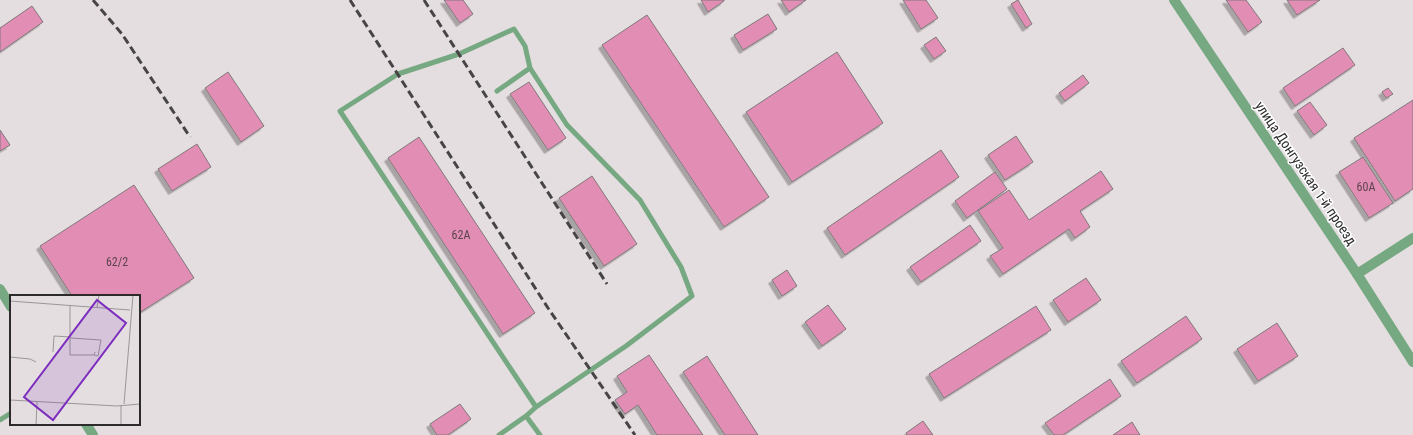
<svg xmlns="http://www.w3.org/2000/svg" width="1413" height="435" font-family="'Roboto Condensed',sans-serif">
<defs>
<filter id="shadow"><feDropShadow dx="-3.5" dy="3.5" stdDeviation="0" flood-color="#0004"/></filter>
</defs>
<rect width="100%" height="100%" fill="#e5dee0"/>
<!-- building -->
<path fill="#e28db4" stroke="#7f797b" filter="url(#shadow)" d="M 444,0 L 463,0 L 473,14 L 460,23 Z
M 701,0 L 724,0 L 724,1 L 708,12 Z
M 781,0 L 806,0 L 789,12 Z
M 903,0 L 926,0 L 938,18 L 921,29 Z
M 1018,0 L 1032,24 L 1026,28 L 1011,4 Z
M 1226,0 L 1246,0 L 1262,22 L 1248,32 Z
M 1287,0 L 1320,0 L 1297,15 Z
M 32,6 L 43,22 L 0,52 L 0,28 Z
M 768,14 L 777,29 L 743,50 L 734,35 Z
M 647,15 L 769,197 L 724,227 L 602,45 Z
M 936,37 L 946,51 L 934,59 L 924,45 Z
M 1343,48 L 1355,65 L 1295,106 L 1283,88 Z
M 837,52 L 883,123 L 792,182 L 746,112 Z
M 228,72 L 264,126 L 241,142 L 205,88 Z
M 1083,75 L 1089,83 L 1065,101 L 1059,93 Z
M 529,82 L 566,138 L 548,150 L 510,94 Z
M 1388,88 L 1393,94 L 1386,98 L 1382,92 Z
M 1413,100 L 1413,189 L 1395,201 L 1354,138 Z
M 1310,102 L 1327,125 L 1314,135 L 1297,111 Z
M 0,130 L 10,145 L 0,151 Z
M 1016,136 L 1033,162 L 1005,180 L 988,155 Z
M 419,137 L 535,313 L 503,334 L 388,158 Z
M 197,144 L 211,167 L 172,191 L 158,169 Z
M 941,150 L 959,177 L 845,255 L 827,228 Z
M 1363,157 L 1393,203 L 1369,218 L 1339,172 Z
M 1101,171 L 1113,189 L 1080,211 L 1090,227 L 1075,238 L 1069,229 L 1003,274 L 990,256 L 1003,248 L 978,211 L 1009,190 L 1029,220 Z
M 995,172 L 1007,189 L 967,218 L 955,201 Z
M 592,176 L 637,244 L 604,266 L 559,198 Z
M 134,185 L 194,278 L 139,313 L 139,296 L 72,296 L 40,246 Z
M 970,225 L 981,241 L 921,282 L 910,267 Z
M 787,270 L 797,286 L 782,296 L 772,280 Z
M 1086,278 L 1101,300 L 1068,322 L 1053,300 Z
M 828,305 L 846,329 L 822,346 L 805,322 Z
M 1036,306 L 1051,330 L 944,398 L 929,374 Z
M 1186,316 L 1202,339 L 1137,383 L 1121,361 Z
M 1277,323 L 1298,356 L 1258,381 L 1237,349 Z
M 649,355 L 703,435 L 657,435 L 638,405 L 625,414 L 615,400 L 627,392 L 617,376 Z
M 707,356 L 758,435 L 725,435 L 683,372 Z
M 1110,379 L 1121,396 L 1063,435 L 1054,435 L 1045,423 Z
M 460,404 L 471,419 L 448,435 L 437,435 L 430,424 Z
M 923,421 L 933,435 L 907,435 L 906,433 Z
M 1132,422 L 1140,435 L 1113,435 Z"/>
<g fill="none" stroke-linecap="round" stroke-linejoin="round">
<!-- service -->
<path stroke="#76a882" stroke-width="5" d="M 530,68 L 525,46 L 514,29 L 459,54 L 398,74 L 340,111 L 536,407
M 497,91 L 530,68 L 567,125 L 640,200 L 681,267 L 692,296 L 626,346 L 536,407 L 526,416 L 499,435
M 526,416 L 540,435
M 0,420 L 11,413"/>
<!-- minor -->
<path stroke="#76a882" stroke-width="10" d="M 1357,274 L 1413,238
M 0,289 L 11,307
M 86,424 L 93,435"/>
<!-- tertiary -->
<path stroke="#76a882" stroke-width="10" d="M 1174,0 L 1357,274 L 1413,362"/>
<!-- rail -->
<path stroke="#464445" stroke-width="3" stroke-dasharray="8 4" stroke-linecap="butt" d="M 93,0 L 122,34 L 190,137
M 350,0 L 548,308 L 635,435
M 424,0 L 607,284"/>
</g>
<g text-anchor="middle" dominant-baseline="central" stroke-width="3" stroke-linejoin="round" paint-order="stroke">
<!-- number labels -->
<g font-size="12" fill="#5a434d">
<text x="1366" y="187">60А</text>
<text x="461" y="235">62А</text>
<text x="117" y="262">62/2</text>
</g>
<!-- street labels -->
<g font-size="14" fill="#2c2a2b" stroke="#fff">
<text transform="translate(1306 173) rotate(56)">улица Донгузская 1-й проезд</text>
</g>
</g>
<!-- overview -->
<g transform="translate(10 295)">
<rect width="130" height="130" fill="#e5dee0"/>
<path fill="none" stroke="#9b9698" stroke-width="1" d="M 0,6 L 120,15M 60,11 L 60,60 L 84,60 L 85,57M 87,12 L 89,0M 61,43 L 91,45 L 88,61 L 84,60M 43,57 L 44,41 L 61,42M 0,62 L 20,64 L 26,67M 0,105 L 107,111 L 130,109M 114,109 L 123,0M 26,130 L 27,107M 111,130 L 111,110"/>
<path fill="#7b2cbf" fill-opacity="0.15" stroke="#7b2cbf" stroke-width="2" d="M 87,5 L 116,28 L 43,125 L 14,102 Z"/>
<rect width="130" height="130" fill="none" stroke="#2c2a2b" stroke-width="2"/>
</g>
</svg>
